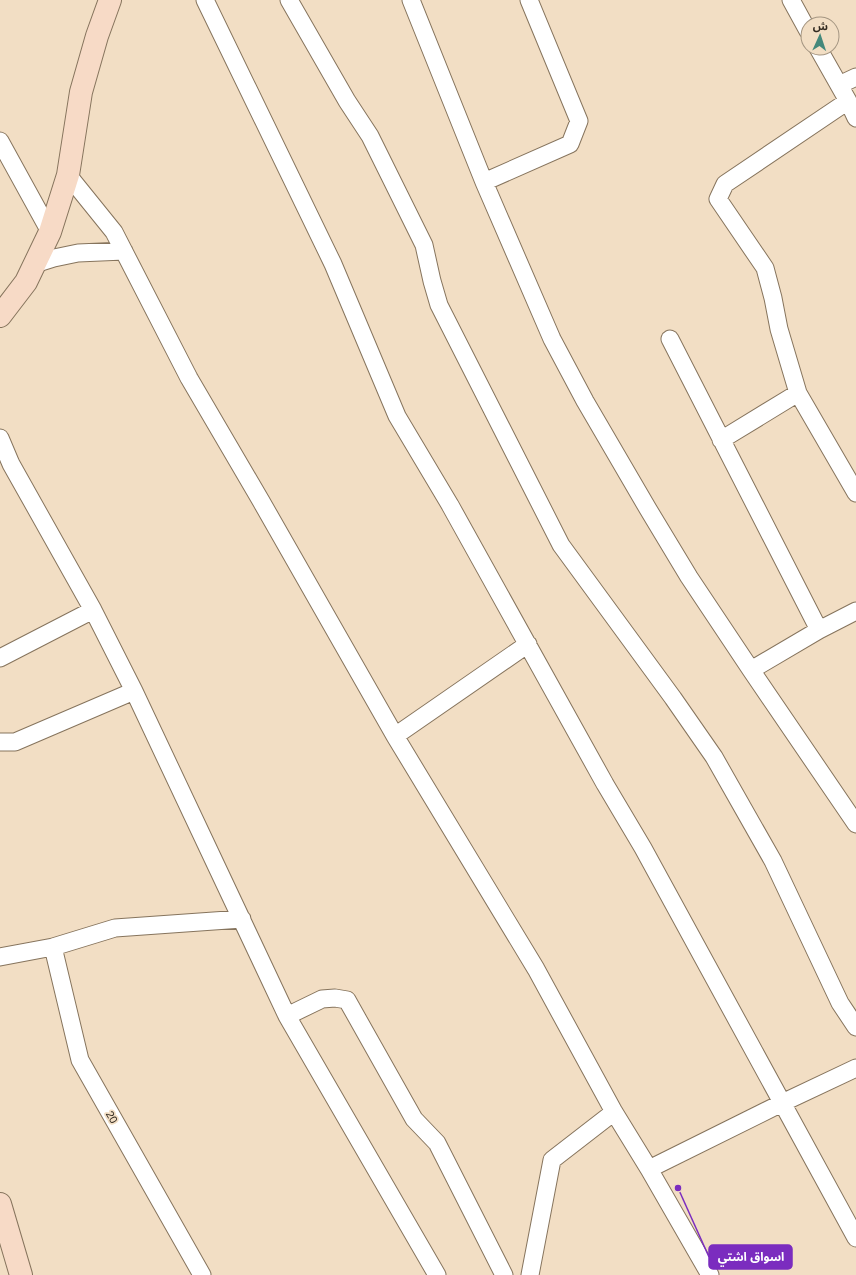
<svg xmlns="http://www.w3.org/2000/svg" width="856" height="1275" font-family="Helvetica,'Noto Sans Arabic',sans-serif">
<rect width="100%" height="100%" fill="#f2dec4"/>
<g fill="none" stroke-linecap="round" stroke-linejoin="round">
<!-- street casing -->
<g stroke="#86745d" stroke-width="19">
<path id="street" d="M 205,0 L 333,264 L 397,416 L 450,505 L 605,784 L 643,848 L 856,1238
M 289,0 L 347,101 L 370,136 L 424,245 L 432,281 L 439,305 L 561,545 L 673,698 L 714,757 L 773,861 L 840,1003 L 856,1027
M 411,0 L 484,182 L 552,339 L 585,401 L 648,509 L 689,577 L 751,670 L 856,824
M 791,0 L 808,31
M 818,48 L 848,101 L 856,118
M 839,85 L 856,77
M 848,101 L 725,184 L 718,199 L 765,268 L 773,298 L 779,329 L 798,393 L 856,493
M 0,141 L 50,232
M 68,175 L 114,232 L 189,378 L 261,501 L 395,736 L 536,969 L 614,1112 L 649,1169 L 710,1275
M 484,182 L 570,144 L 579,121 L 529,0
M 35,264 L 54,258 L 78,253 L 124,251
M 670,339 L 819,630
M 0,438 L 11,464 L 93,610 L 134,691 L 287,1016 L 437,1275
M 721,440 L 798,393
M 0,658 L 93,610
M 751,670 L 819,630 L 856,611
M 395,736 L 528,644
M 0,742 L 15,742 L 134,691
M 53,947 L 80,1060 L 202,1275
M 0,957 L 53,947 L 115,928 L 242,919
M 287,1016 L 322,999 L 335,998 L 347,1000 L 414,1119 L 437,1143 L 504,1275
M 649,1169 L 782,1103 L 856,1068
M 530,1275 L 552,1160 L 614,1112"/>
</g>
<!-- secondary casing -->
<g stroke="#86745d" stroke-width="24">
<path id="secondary" d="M 0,316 L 26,282 L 50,232 L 68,175 L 81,92 L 97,36 L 110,0
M 0,1204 L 21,1275"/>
</g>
<!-- street -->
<use href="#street" stroke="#fff" stroke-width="17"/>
<!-- secondary -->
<use href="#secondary" stroke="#f7dac6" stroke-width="22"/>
</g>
<g text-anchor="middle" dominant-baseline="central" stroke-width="3.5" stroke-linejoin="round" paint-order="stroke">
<!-- street labels -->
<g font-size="11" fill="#322a20" stroke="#f2dec4">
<text transform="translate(112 1117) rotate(60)">20</text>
</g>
</g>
<!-- callouts -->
<path fill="none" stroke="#7b2cbf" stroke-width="1.5" d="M678 1188L709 1257"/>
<circle fill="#7b2cbf" stroke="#f2dec4" stroke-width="1.5" cx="678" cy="1188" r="4"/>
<rect fill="#7b2cbf" stroke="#7b2cbf" stroke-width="1.5" x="709" y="1245" width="83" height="24" rx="4"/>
<g font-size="12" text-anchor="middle" font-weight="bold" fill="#fff">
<text x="751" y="1261">اسواق اشتي</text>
</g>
<!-- north arrow -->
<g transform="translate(820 36) rotate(3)"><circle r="19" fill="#f2dec4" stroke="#a59682"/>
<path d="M0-3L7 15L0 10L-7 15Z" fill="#44887b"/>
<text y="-6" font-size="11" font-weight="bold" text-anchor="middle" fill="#322a20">ش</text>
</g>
</svg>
